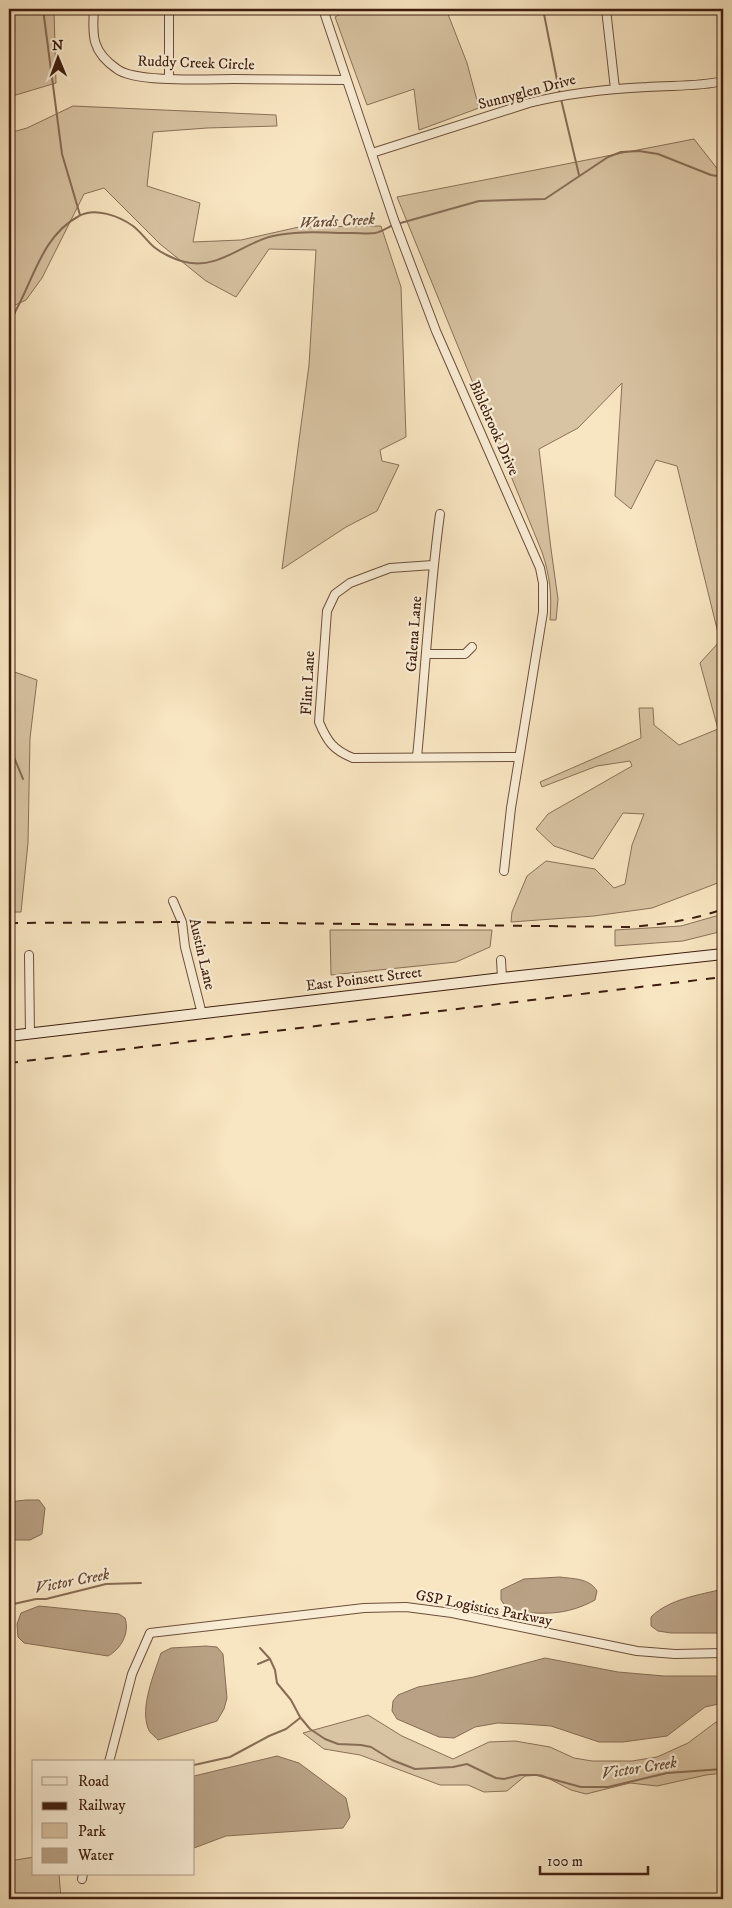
<svg xmlns="http://www.w3.org/2000/svg" width="732" height="1908" font-family="'IM FELL DW Pica',serif">
<rect width="100%" height="100%" fill="#f8e5c1"/>
<filter id="stains"><feTurbulence type="fractalNoise" baseFrequency=".004" numOctaves="4"/><feColorMatrix values="0 0 0 0 .2 0 0 0 0 .09 0 0 0 0 .02 0 0 0 .5 -.17"/></filter>
<radialGradient id="worn" r=".72"><stop offset=".6" stop-color="#630" stop-opacity="0"/><stop offset="1" stop-color="#630" stop-opacity=".3"/></radialGradient>
<!-- green -->
<path fill="#d8c3a2" stroke="#8a7058" d="M 9,9 L 54,9 L 56,83 L 9,97 Z
M 350,9 L 446,9 L 467,63 L 479,108 L 419,130 L 414,89 L 367,105 L 335,17 Z
M 73,106 L 276,115 L 277,126 L 207,128 L 153,132 L 147,186 L 200,203 L 193,242 L 241,240 L 299,227 L 381,226 L 401,287 L 406,437 L 380,450 L 382,461 L 399,465 L 377,511 L 346,527 L 282,569 L 309,365 L 316,250 L 269,249 L 236,297 L 206,281 L 160,244 L 104,188 L 84,194 L 42,278 L 26,300 L 9,308 L 9,133 L 27,128 Z
M 694,139 L 723,176 L 723,881 L 652,908 L 594,916 L 511,922 L 512,912 L 527,876 L 546,861 L 595,869 L 614,888 L 625,884 L 632,845 L 644,814 L 623,813 L 593,859 L 554,846 L 536,829 L 548,814 L 632,766 L 630,761 L 597,766 L 542,787 L 540,782 L 641,738 L 639,708 L 653,708 L 654,725 L 679,745 L 718,729 L 700,663 L 720,641 L 677,466 L 656,460 L 631,509 L 615,496 L 622,383 L 578,428 L 539,449 L 551,549 L 558,599 L 556,620 L 550,620 C 552,595 550,576 542,552 L 397,197 Z
M 9,670 L 37,680 L 30,738 L 28,843 L 21,912 L 9,912 Z
M 723,914 L 723,931 L 683,941 L 615,946 L 615,930 L 681,926 Z
M 330,930 L 492,930 L 490,947 L 456,962 L 331,975 Z
M 368,1715 L 402,1736 L 453,1759 L 489,1742 L 515,1741 L 550,1747 L 574,1758 L 592,1761 L 632,1761 L 657,1757 L 688,1743 L 716,1722 L 723,1721 L 723,1773 L 706,1775 L 657,1786 L 630,1783 L 586,1794 L 571,1790 L 542,1775 L 525,1776 L 507,1791 L 484,1792 L 468,1785 L 440,1785 L 360,1755 L 324,1749 L 303,1733 Z
M 34,1857 L 34,1874 L 59,1874 L 61,1899 L 9,1899 L 9,1861 Z"/>
<!-- water -->
<path fill="#b8a184" stroke="#876c54" d="M 26,1500 L 39,1500 L 45,1508 L 42,1534 L 30,1540 L 9,1540 L 9,1502 Z
M 560,1577 C 574,1579 589,1578 597,1591 L 595,1600 C 566,1616 541,1615 508,1610 L 501,1600 L 501,1590 L 524,1579 Z
M 723,1589 L 723,1633 L 671,1633 L 658,1631 L 651,1626 L 651,1617 C 669,1599 699,1595 723,1589 Z
M 39,1606 L 119,1614 L 125,1618 C 130,1633 121,1649 108,1656 L 24,1643 L 18,1637 L 17,1624 L 21,1613 Z
M 206,1646 L 217,1647 L 223,1654 L 227,1698 L 224,1709 L 217,1721 L 158,1740 C 155,1736 149,1733 148,1728 C 140,1707 154,1674 161,1653 L 171,1648 Z
M 545,1658 L 618,1672 L 664,1676 L 723,1676 L 723,1703 L 705,1707 L 667,1736 L 623,1742 L 599,1742 L 551,1726 L 523,1724 L 498,1723 L 475,1727 L 454,1738 L 439,1737 L 397,1719 L 392,1711 L 393,1701 L 398,1695 L 418,1687 L 474,1677 Z
M 277,1756 L 299,1763 L 346,1798 L 350,1817 L 343,1828 L 226,1836 L 194,1848 L 194,1776 Z"/>
<g fill="none" stroke-linecap="round" stroke-linejoin="round">
<!-- stream -->
<path stroke="#876c54" stroke-width="2" d="M 43,9 L 62,154 L 80,215
M 543,9 L 560,95
M 561,99 L 579,175
M 397,224 L 479,201 L 545,199 L 608,157 L 621,152 L 639,151 L 658,154 L 711,175 L 723,177
M 9,308 L 15,313
M 9,322 C 32,288 39,237 79,216 C 95,207 119,216 133,226 C 141,232 147,241 154,247 C 161,253 176,260 185,262 C 219,270 242,243 273,236 C 299,230 327,233 353,233 C 360,233 368,234 375,233 C 381,232 387,228 393,225
M 9,745 L 23,779
M 9,1605 L 36,1599 L 46,1599 L 106,1584 L 141,1583
M 260,1648 L 270,1659 L 275,1670 L 277,1683 L 291,1700 L 300,1717 L 310,1729 L 325,1739 L 338,1744 L 361,1745 L 371,1747 L 392,1760 L 415,1769 L 453,1767 L 467,1764 L 496,1778 L 504,1779 L 520,1775 L 537,1775 L 581,1787 L 608,1787 L 667,1773 L 723,1769
M 258,1664 L 270,1659
M 194,1765 L 230,1757 L 269,1736 L 286,1729 L 300,1718"/>
<!-- street casing -->
<g stroke="#6c4f3a" stroke-width="10">
<path id="street" d="M 94,9 C 92,36 92,52 117,69 C 135,83 209,79 234,79 C 271,79 309,80 346,80
M 169,9 L 169,78
M 323,9 L 394,220 L 436,331 L 540,568 L 543,583 L 543,612 L 511,808 L 504,871
M 606,9 L 615,89
M 372,153 L 529,103 C 568,93 607,89 647,87 C 672,85 698,87 723,81
M 433,565 L 390,568 L 350,583 L 335,594 L 327,611 L 319,722 C 327,741 333,750 353,758 L 519,757
M 427,654 L 465,654 L 472,647
M 417,757 C 425,676 429,594 440,514
M 173,901 L 182,922 L 185,947 L 202,1014
M 29,955 L 30,1034
M 501,960 L 502,978
M 109,1762 L 132,1674 L 150,1633 L 364,1608 L 406,1607 L 452,1613 L 637,1651 L 675,1654 L 723,1653
M 82,1879 L 83,1874"/>
</g>
<!-- secondary casing -->
<g stroke="#3d1d0d" stroke-width="12">
<path id="secondary" d="M 9,1036 L 502,978 L 723,954"/>
</g>
<!-- street -->
<use href="#street" stroke="#faeed7" stroke-width="8"/>
<!-- secondary -->
<use href="#secondary" stroke="#faeed7" stroke-width="10"/>
<!-- rail -->
<path stroke="#3d1d0d" stroke-width="2" stroke-dasharray="9 9" stroke-linecap="butt" d="M 9,923 L 182,922 L 632,927 C 664,924 693,920 723,909
M 9,1063 L 723,977"/>
</g>
<g text-anchor="middle" dominant-baseline="central" stroke-width="4.5" stroke-linejoin="round" paint-order="stroke">
<!-- street labels -->
<g font-size="15" fill="#3d1d0d" stroke="#faeed7">
<text transform="translate(196 63) rotate(2)">Ruddy Creek Circle</text>
<text transform="translate(527 92) rotate(-15)">Sunnyglen Drive</text>
<text transform="translate(494 428) rotate(66)">Biblebrook Drive</text>
<text transform="translate(414 634) rotate(-86)">Galena Lane</text>
<text transform="translate(308 683) rotate(-87)">Flint Lane</text>
<text transform="translate(202 954) rotate(77)">Austin Lane</text>
<text transform="translate(364 979) rotate(-7)">East Poinsett Street</text>
<text transform="translate(484 1608) rotate(11)">GSP Logistics Parkway</text>
</g>
<!-- water labels -->
<g font-size="16" font-style="italic" fill="#684b37" stroke="#faeed7">
<text transform="translate(337 221) rotate(-3)">Wards Creek</text>
<text transform="translate(72 1581) rotate(-11)">Victor Creek</text>
<text transform="translate(639 1768) rotate(-9)">Victor Creek</text>
</g>
</g>
<!-- margin -->
<rect width="732" height="1908" fill="none" stroke="#f8e5c1" stroke-width="30"/>
<rect x="10" y="10" width="712" height="1888" fill="none" stroke="#3d1d0d" stroke-width="2.5"/>
<rect x="15" y="15" width="702" height="1878" fill="none" stroke="#3d1d0d"/>
<!-- legend -->
<rect x="32" y="1760" width="162" height="115" fill="#faeed7" stroke="#ae9a86"/>
<rect x="42" y="1777" width="25" height="8" fill="#faeed7" stroke="#ae9a86"/>
<text x="78" y="1786" font-size="15" fill="#3d1d0d">Road</text>
<rect x="42" y="1802" width="25" height="8" fill="#3d1d0d" stroke="#ae9a86"/>
<text x="78" y="1810" font-size="15" fill="#3d1d0d">Railway</text>
<rect x="42" y="1823" width="25" height="15" fill="#d8c3a2" stroke="#ae9a86"/>
<text x="78" y="1836" font-size="15" fill="#3d1d0d">Park</text>
<rect x="42" y="1848" width="25" height="15" fill="#b8a184" stroke="#ae9a86"/>
<text x="78" y="1860" font-size="15" fill="#3d1d0d">Water</text>
<!-- north arrow -->
<g transform="translate(58 58) rotate(359)" stroke="#faeed7" stroke-width="4" paint-order="stroke">
<path d="M0-4L9 19L0 12L-9 19Z" fill="#3d1d0d"/>
<text y="-8" font-size="14" font-weight="bold" text-anchor="middle" fill="#3d1d0d">N</text>
</g>
<!-- scale -->
<path d="M540 1866v8h108v-8" fill="none" stroke="#3d1d0d" stroke-width="2.5"/>
<text x="547" y="1866" font-size="15" fill="#3d1d0d" stroke="#faeed7" stroke-width="4" paint-order="stroke">100 m</text>
<rect width="100%" height="100%" filter="url(#stains)"/>
<rect width="100%" height="100%" fill="url(#worn)"/>
</svg>
